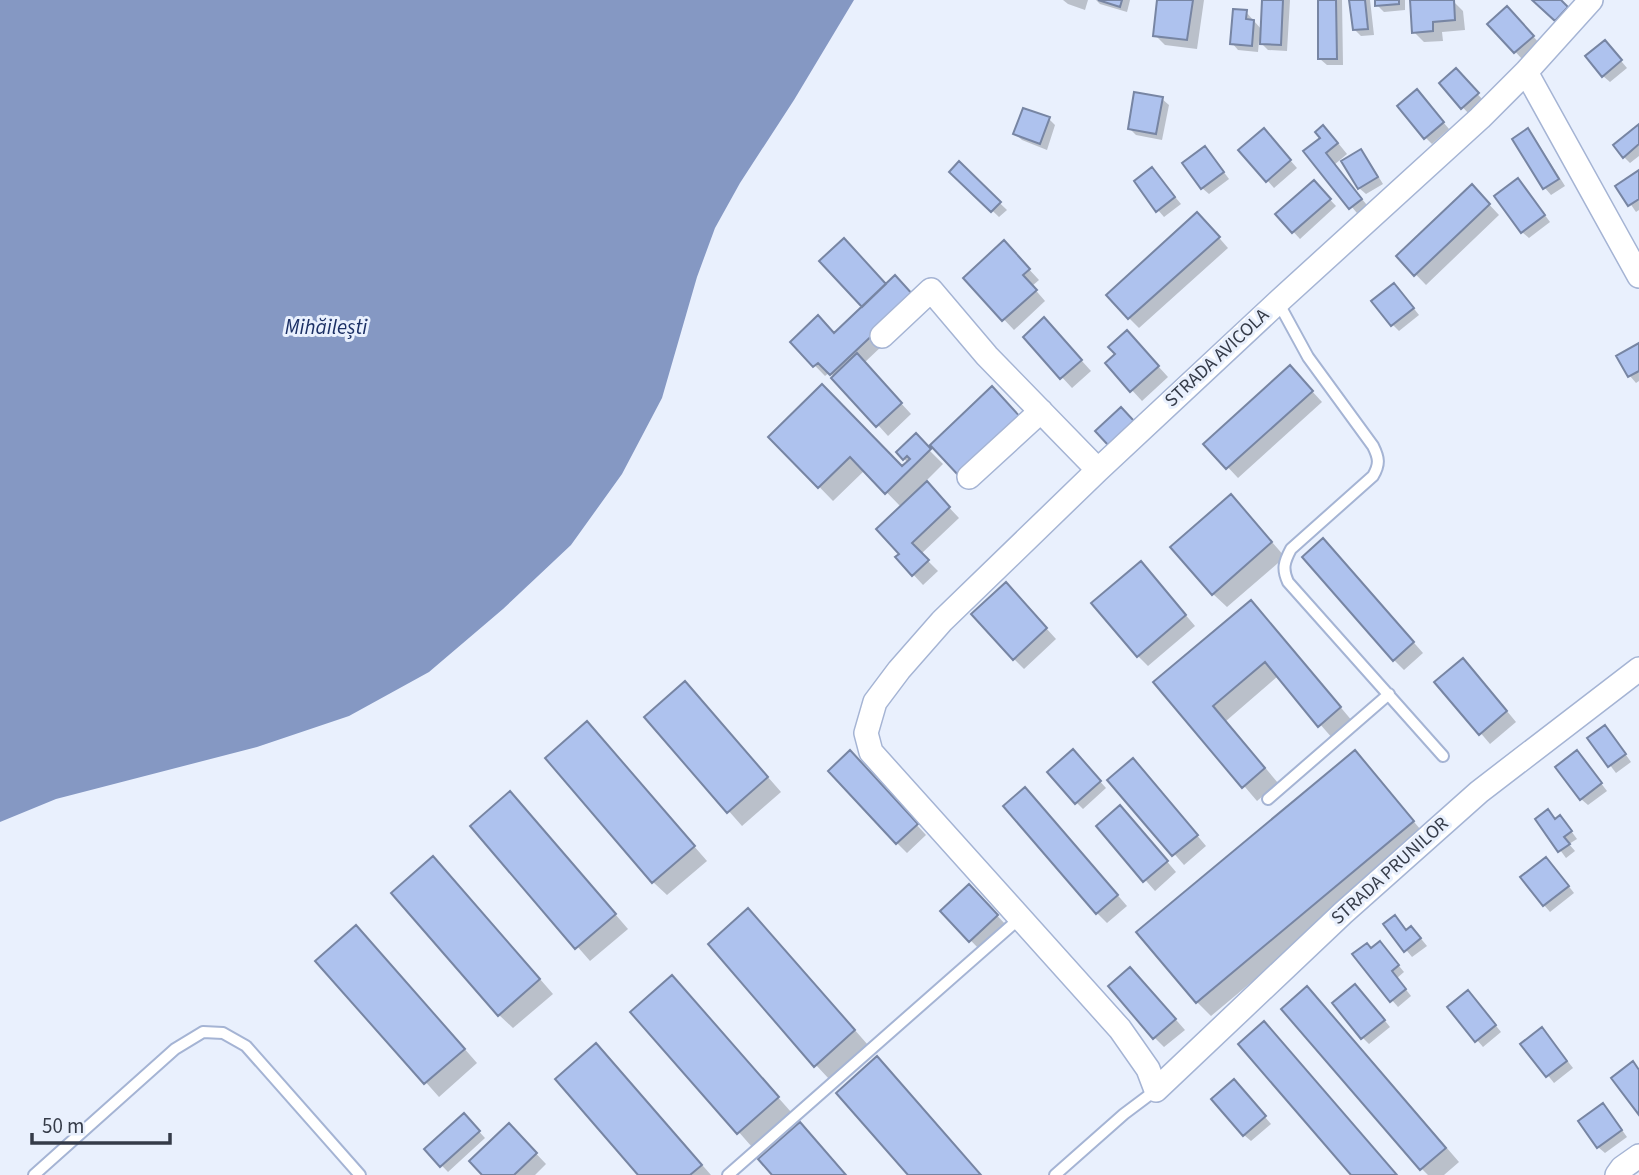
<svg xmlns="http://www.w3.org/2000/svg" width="1639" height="1175" font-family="'Source Sans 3',sans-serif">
<rect width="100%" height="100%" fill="#e9f0fd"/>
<!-- water -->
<path fill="#8598c3" d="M 0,0 L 854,0 L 794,100 L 740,183 L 715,228 L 697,277 L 662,398 L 622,474 L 571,545 L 503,609 L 429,672 L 349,716 L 257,747 L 56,799 L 0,822 Z"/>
<!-- shadow -->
<path fill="#0003" d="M 1063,0 L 1088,0 L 1085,10 L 1068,4 Z
M 1096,0 L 1130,0 L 1127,12 L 1100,4 Z
M 1159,0 L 1204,0 L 1197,49 L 1165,45 L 1155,35 Z
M 1264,0 L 1290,0 L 1287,51 L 1268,50 L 1259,41 L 1258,52 L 1238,50 L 1232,43 L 1246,12 L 1262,30 Z
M 1319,0 L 1342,0 L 1343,65 L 1327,65 L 1320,59 Z
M 1351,0 L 1370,0 L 1374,35 L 1361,36 L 1354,29 Z
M 1377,0 L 1405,0 L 1405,10 L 1384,12 L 1377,5 Z
M 1411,0 L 1453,1 L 1463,11 L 1465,30 L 1442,32 L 1443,41 L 1424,42 L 1414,32 Z
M 1514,14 L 1539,43 L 1522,59 L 1490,24 Z
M 1611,49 L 1627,68 L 1610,82 L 1603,76 Z
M 1456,71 L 1484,101 L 1469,114 L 1441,84 Z
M 1423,98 L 1449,129 L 1432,144 L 1425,137 Z
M 1162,99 L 1169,105 L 1162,140 L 1136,135 L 1129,128 Z
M 1049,119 L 1055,125 L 1047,150 L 1022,140 L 1015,134 Z
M 1639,126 L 1639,156 L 1630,163 L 1624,157 Z
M 1527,131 L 1534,137 L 1565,186 L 1551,195 L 1545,188 L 1514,139 Z
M 1270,137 L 1297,168 L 1274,188 L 1241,150 Z
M 1334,138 L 1347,154 L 1334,165 L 1371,210 L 1361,218 L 1306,151 Z
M 1361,151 L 1367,158 L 1383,184 L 1366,194 L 1359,188 Z
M 1211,155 L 1229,179 L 1209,194 L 1202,188 Z
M 959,164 L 1007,210 L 999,217 L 952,172 Z
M 1152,169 L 1181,204 L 1164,217 L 1158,210 Z
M 1639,172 L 1639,210 L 1636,212 L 1618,186 Z
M 1472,186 L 1499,215 L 1426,285 L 1398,256 Z
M 1524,187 L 1550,222 L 1529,238 L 1522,232 Z
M 1320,189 L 1336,206 L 1300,239 L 1278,215 Z
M 1207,224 L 1228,248 L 1139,328 L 1129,318 Z
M 1014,253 L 1039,280 L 1032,286 L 1045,301 L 1014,330 L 965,278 Z
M 886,286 L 923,307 L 864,363 L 911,414 L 888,436 L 830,372 L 825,376 L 792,342 L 834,335 Z
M 1401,292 L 1419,315 L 1399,331 L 1392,324 Z
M 1054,330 L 1091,371 L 1072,388 L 1025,337 Z
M 1137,343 L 1168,377 L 1142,401 L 1107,363 Z
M 1639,345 L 1639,381 L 1636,383 L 1630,376 Z
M 1300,378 L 1322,402 L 1238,478 L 1206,444 Z
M 915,436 L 943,464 L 925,482 L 959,518 L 921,554 L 938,571 L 923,585 L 897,557 L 901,554 L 901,507 L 865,470 L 833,501 L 771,437 L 903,468 L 908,463 L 898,452 Z
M 1244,510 L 1285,557 L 1227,607 L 1213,594 Z
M 1333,551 L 1423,653 L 1404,670 L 1394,660 Z
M 1151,574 L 1195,626 L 1148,666 L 1138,656 Z
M 1016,595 L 1056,639 L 1024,669 L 1014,659 Z
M 1264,616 L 1353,722 L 1333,739 L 1278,676 L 1226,721 L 1278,783 L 1257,801 L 1156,683 Z
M 1473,670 L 1516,722 L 1490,744 L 1437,682 Z
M 698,697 L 781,792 L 742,826 L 646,717 Z
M 587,723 L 707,861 L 667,895 L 653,882 Z
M 1611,734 L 1631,762 L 1616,773 L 1590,739 Z
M 1355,752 L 1426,836 L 1211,1016 L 1197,1002 Z
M 1577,752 L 1607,791 L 1588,805 L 1581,799 Z
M 1079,758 L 1106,788 L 1083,809 L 1076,802 Z
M 860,763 L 926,835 L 907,853 L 897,843 Z
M 1143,771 L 1206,846 L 1184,865 L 1110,780 Z
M 1035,799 L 1127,906 L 1107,923 L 1097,913 Z
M 523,807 L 628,929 L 590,961 L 472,826 Z
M 1548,811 L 1556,820 L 1566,824 L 1577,839 L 1569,844 L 1575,851 L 1566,858 L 1537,819 Z
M 1130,818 L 1176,872 L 1155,891 L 1098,826 Z
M 1553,866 L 1574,893 L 1550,912 L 1544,905 Z
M 447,872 L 553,994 L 513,1028 L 499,1015 Z
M 969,886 L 1007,926 L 981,951 L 942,911 Z
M 762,924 L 868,1045 L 829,1079 L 816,1065 Z
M 1385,924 L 1418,935 L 1427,946 L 1412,957 Z
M 370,941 L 477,1063 L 439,1097 L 318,961 Z
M 1386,950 L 1404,972 L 1397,978 L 1411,996 L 1398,1007 L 1392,1000 Z
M 1140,979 L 1185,1030 L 1164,1047 L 1154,1037 Z
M 685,992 L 791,1112 L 752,1147 L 633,1012 Z
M 1362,992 L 1390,1027 L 1369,1044 L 1363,1038 Z
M 1474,998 L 1501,1032 L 1483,1047 L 1449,1007 Z
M 1321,1002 L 1459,1162 L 1444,1175 L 1428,1175 L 1422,1169 L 1284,1009 Z
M 1548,1036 L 1573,1068 L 1554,1083 L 1523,1044 Z
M 609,1059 L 711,1175 L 640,1175 Z
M 1240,1088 L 1271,1124 L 1251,1141 L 1244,1135 Z
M 1609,1112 L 1627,1137 L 1605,1153 L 1598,1147 Z
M 464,1115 L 485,1138 L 448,1172 L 426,1149 Z
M 509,1125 L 546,1164 L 535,1175 L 484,1175 Z"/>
<!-- building -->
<path fill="#aec2ee" stroke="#7785a3" stroke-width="2" d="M 1098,0 L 1122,0 L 1120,7 Z
M 1157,0 L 1193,0 L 1187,40 L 1153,36 Z
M 1262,0 L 1283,0 L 1281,45 L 1260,44 Z
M 1318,0 L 1336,0 L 1337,59 L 1318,59 Z
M 1349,0 L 1365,0 L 1368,29 L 1353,30 Z
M 1375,0 L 1399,0 L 1399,4 L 1375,6 Z
M 1410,0 L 1454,0 L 1455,20 L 1433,22 L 1433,31 L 1412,33 Z
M 1532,0 L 1561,0 L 1568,7 L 1555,21 Z
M 1507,6 L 1534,36 L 1514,53 L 1487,24 Z
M 1233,9 L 1247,10 L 1246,19 L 1254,20 L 1252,46 L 1230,44 Z
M 1605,40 L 1622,60 L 1602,77 L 1585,56 Z
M 1456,68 L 1479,93 L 1461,109 L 1439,83 Z
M 1417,89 L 1444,122 L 1424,139 L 1397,106 Z
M 1134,92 L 1163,97 L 1156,134 L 1128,129 Z
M 1023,108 L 1050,117 L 1040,144 L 1013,134 Z
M 1639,124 L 1639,144 L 1623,158 L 1613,145 Z
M 1323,125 L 1338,143 L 1326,153 L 1362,199 L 1349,209 L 1303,151 L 1320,138 L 1315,132 Z
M 1264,128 L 1291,160 L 1266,182 L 1238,150 Z
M 1528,128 L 1559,179 L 1543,189 L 1512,139 Z
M 1205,146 L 1224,172 L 1201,189 L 1182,163 Z
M 1361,149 L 1378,177 L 1358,189 L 1341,161 Z
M 959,161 L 1001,202 L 991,212 L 949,172 Z
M 1152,167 L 1175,197 L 1156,212 L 1134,181 Z
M 1639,170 L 1639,199 L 1628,206 L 1615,186 Z
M 1518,178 L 1545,215 L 1521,233 L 1494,196 Z
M 1314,180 L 1331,199 L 1292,233 L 1275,214 Z
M 1472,184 L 1490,204 L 1414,276 L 1396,256 Z
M 1197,212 L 1220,237 L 1128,319 L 1106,295 Z
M 844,238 L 886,284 L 862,307 L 819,261 Z
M 1004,240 L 1030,269 L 1023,275 L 1037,290 L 1002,321 L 963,278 Z
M 895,275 L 914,296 L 830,375 L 818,363 L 813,367 L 790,342 L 818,315 L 834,333 Z
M 1394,283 L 1414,308 L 1391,326 L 1371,301 Z
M 1044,317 L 1082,360 L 1060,379 L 1023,337 Z
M 1127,330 L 1159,366 L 1130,392 L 1105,363 L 1115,354 L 1108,347 Z
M 1639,343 L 1639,371 L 1628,377 L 1616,356 Z
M 857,353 L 902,403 L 876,427 L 831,378 Z
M 1290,365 L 1313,391 L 1226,469 L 1203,444 Z
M 822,384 L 902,466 L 910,459 L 907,456 L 903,460 L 896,452 L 916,433 L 931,449 L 885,494 L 850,457 L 818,488 L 768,437 Z
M 992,386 L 1022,419 L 960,477 L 930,445 Z
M 1121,407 L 1134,421 L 1108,445 L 1095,431 Z
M 927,481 L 950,507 L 912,543 L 929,560 L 912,576 L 895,557 L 899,554 L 876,529 Z
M 1231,494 L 1272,542 L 1212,595 L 1170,547 Z
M 1323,538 L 1414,642 L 1393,661 L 1302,557 Z
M 1141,561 L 1186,615 L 1137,657 L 1091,603 Z
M 1006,582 L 1047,628 L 1013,660 L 971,614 Z
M 1251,600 L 1341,707 L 1318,727 L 1265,662 L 1213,706 L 1265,768 L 1242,788 L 1153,682 Z
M 1463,658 L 1507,711 L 1479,735 L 1434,682 Z
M 685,681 L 768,777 L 727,813 L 644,717 Z
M 587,721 L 695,846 L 652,883 L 545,758 Z
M 1605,725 L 1626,754 L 1608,767 L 1587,738 Z
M 1073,749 L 1101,781 L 1075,804 L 1047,772 Z
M 850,750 L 918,824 L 896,844 L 828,771 Z
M 1355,750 L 1414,821 L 1196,1003 L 1136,932 Z
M 1577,750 L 1602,783 L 1580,800 L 1555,767 Z
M 1133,758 L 1198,835 L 1172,856 L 1107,780 Z
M 1025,787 L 1118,895 L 1096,914 L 1003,806 Z
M 510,791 L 616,914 L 575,949 L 470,826 Z
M 1120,805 L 1168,861 L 1143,882 L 1096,826 Z
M 1548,809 L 1555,819 L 1560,815 L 1572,831 L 1564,837 L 1570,844 L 1558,852 L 1535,819 Z
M 433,856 L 540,979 L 498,1016 L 391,893 Z
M 1546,857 L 1569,886 L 1543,906 L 1520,877 Z
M 969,884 L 998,915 L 969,942 L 940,911 Z
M 748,908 L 855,1030 L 814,1067 L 708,944 Z
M 1395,915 L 1406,930 L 1411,926 L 1421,938 L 1404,952 L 1383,924 Z
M 356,925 L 465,1049 L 424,1084 L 315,961 Z
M 1380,941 L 1399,965 L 1392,971 L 1406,989 L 1390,1002 L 1352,954 L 1367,943 L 1371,948 Z
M 1130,967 L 1176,1019 L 1153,1039 L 1108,986 Z
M 672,975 L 779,1097 L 737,1134 L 630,1012 Z
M 1355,984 L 1385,1020 L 1361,1039 L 1332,1003 Z
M 1307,986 L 1446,1148 L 1420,1170 L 1281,1009 Z
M 1468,990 L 1496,1025 L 1475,1042 L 1447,1007 Z
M 1264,1021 L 1397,1175 L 1351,1175 L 1238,1044 Z
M 1542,1027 L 1567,1061 L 1546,1077 L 1520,1044 Z
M 596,1043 L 702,1165 L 690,1175 L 638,1175 L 555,1079 Z
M 877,1056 L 981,1175 L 908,1175 L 836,1093 Z
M 1633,1061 L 1639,1070 L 1639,1115 L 1611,1078 Z
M 1234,1079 L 1266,1116 L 1243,1136 L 1211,1099 Z
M 1603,1103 L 1622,1130 L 1597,1148 L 1578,1121 Z
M 464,1113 L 480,1131 L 440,1167 L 424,1149 Z
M 800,1122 L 846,1175 L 772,1175 L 758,1159 Z
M 509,1123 L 537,1153 L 514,1175 L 482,1175 L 469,1161 Z"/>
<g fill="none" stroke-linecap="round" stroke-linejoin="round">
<!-- lane casing -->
<g stroke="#a5b4d4" stroke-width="14">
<path id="lane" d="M 1278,302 L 1308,357 L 1373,446 C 1379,458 1380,464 1373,476 L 1291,549 C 1284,562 1282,569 1288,582 L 1443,756
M 1268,799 L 1389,694
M 34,1175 L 175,1049 L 203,1032 L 223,1033 L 246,1046 L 360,1175
M 728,1175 L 1020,918
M 1055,1175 L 1124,1114 L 1156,1090"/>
</g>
<!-- street casing -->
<g stroke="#a5b4d4" stroke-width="26">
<path id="street" d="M 1591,0 L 1526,72 L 1480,118 L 1278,302 L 1098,470 L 942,621 L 899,670 L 875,702 L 866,733 L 871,752 L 1120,1029 L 1148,1069 L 1156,1090 L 1343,913 L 1479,792 L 1639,669
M 1526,72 L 1639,276
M 882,336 L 931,290 L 987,356 L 1098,470
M 969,477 L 1041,411
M 1617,1175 L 1622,1168 L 1639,1156"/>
</g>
<!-- lane -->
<use href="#lane" stroke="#fff" stroke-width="10"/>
<!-- street -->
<use href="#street" stroke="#fff" stroke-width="23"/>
</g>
<g text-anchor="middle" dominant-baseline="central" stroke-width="6" stroke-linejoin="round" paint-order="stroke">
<!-- street labels -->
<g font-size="19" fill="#353b48" stroke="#e9f0fd">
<text transform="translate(1217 358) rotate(-43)">STRADA AVICOLA</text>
<text transform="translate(1390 871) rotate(-42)">STRADA PRUNILOR</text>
</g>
<!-- water labels -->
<g font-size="21" font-style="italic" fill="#1c3065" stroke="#e9f0fd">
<text x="326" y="327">Mihăilești</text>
</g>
</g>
<!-- scale -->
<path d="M32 1133v10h138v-10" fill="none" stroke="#353b48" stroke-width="3.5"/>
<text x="42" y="1133" font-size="21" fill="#353b48" stroke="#e9f0fd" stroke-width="5" paint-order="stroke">50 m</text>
</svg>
